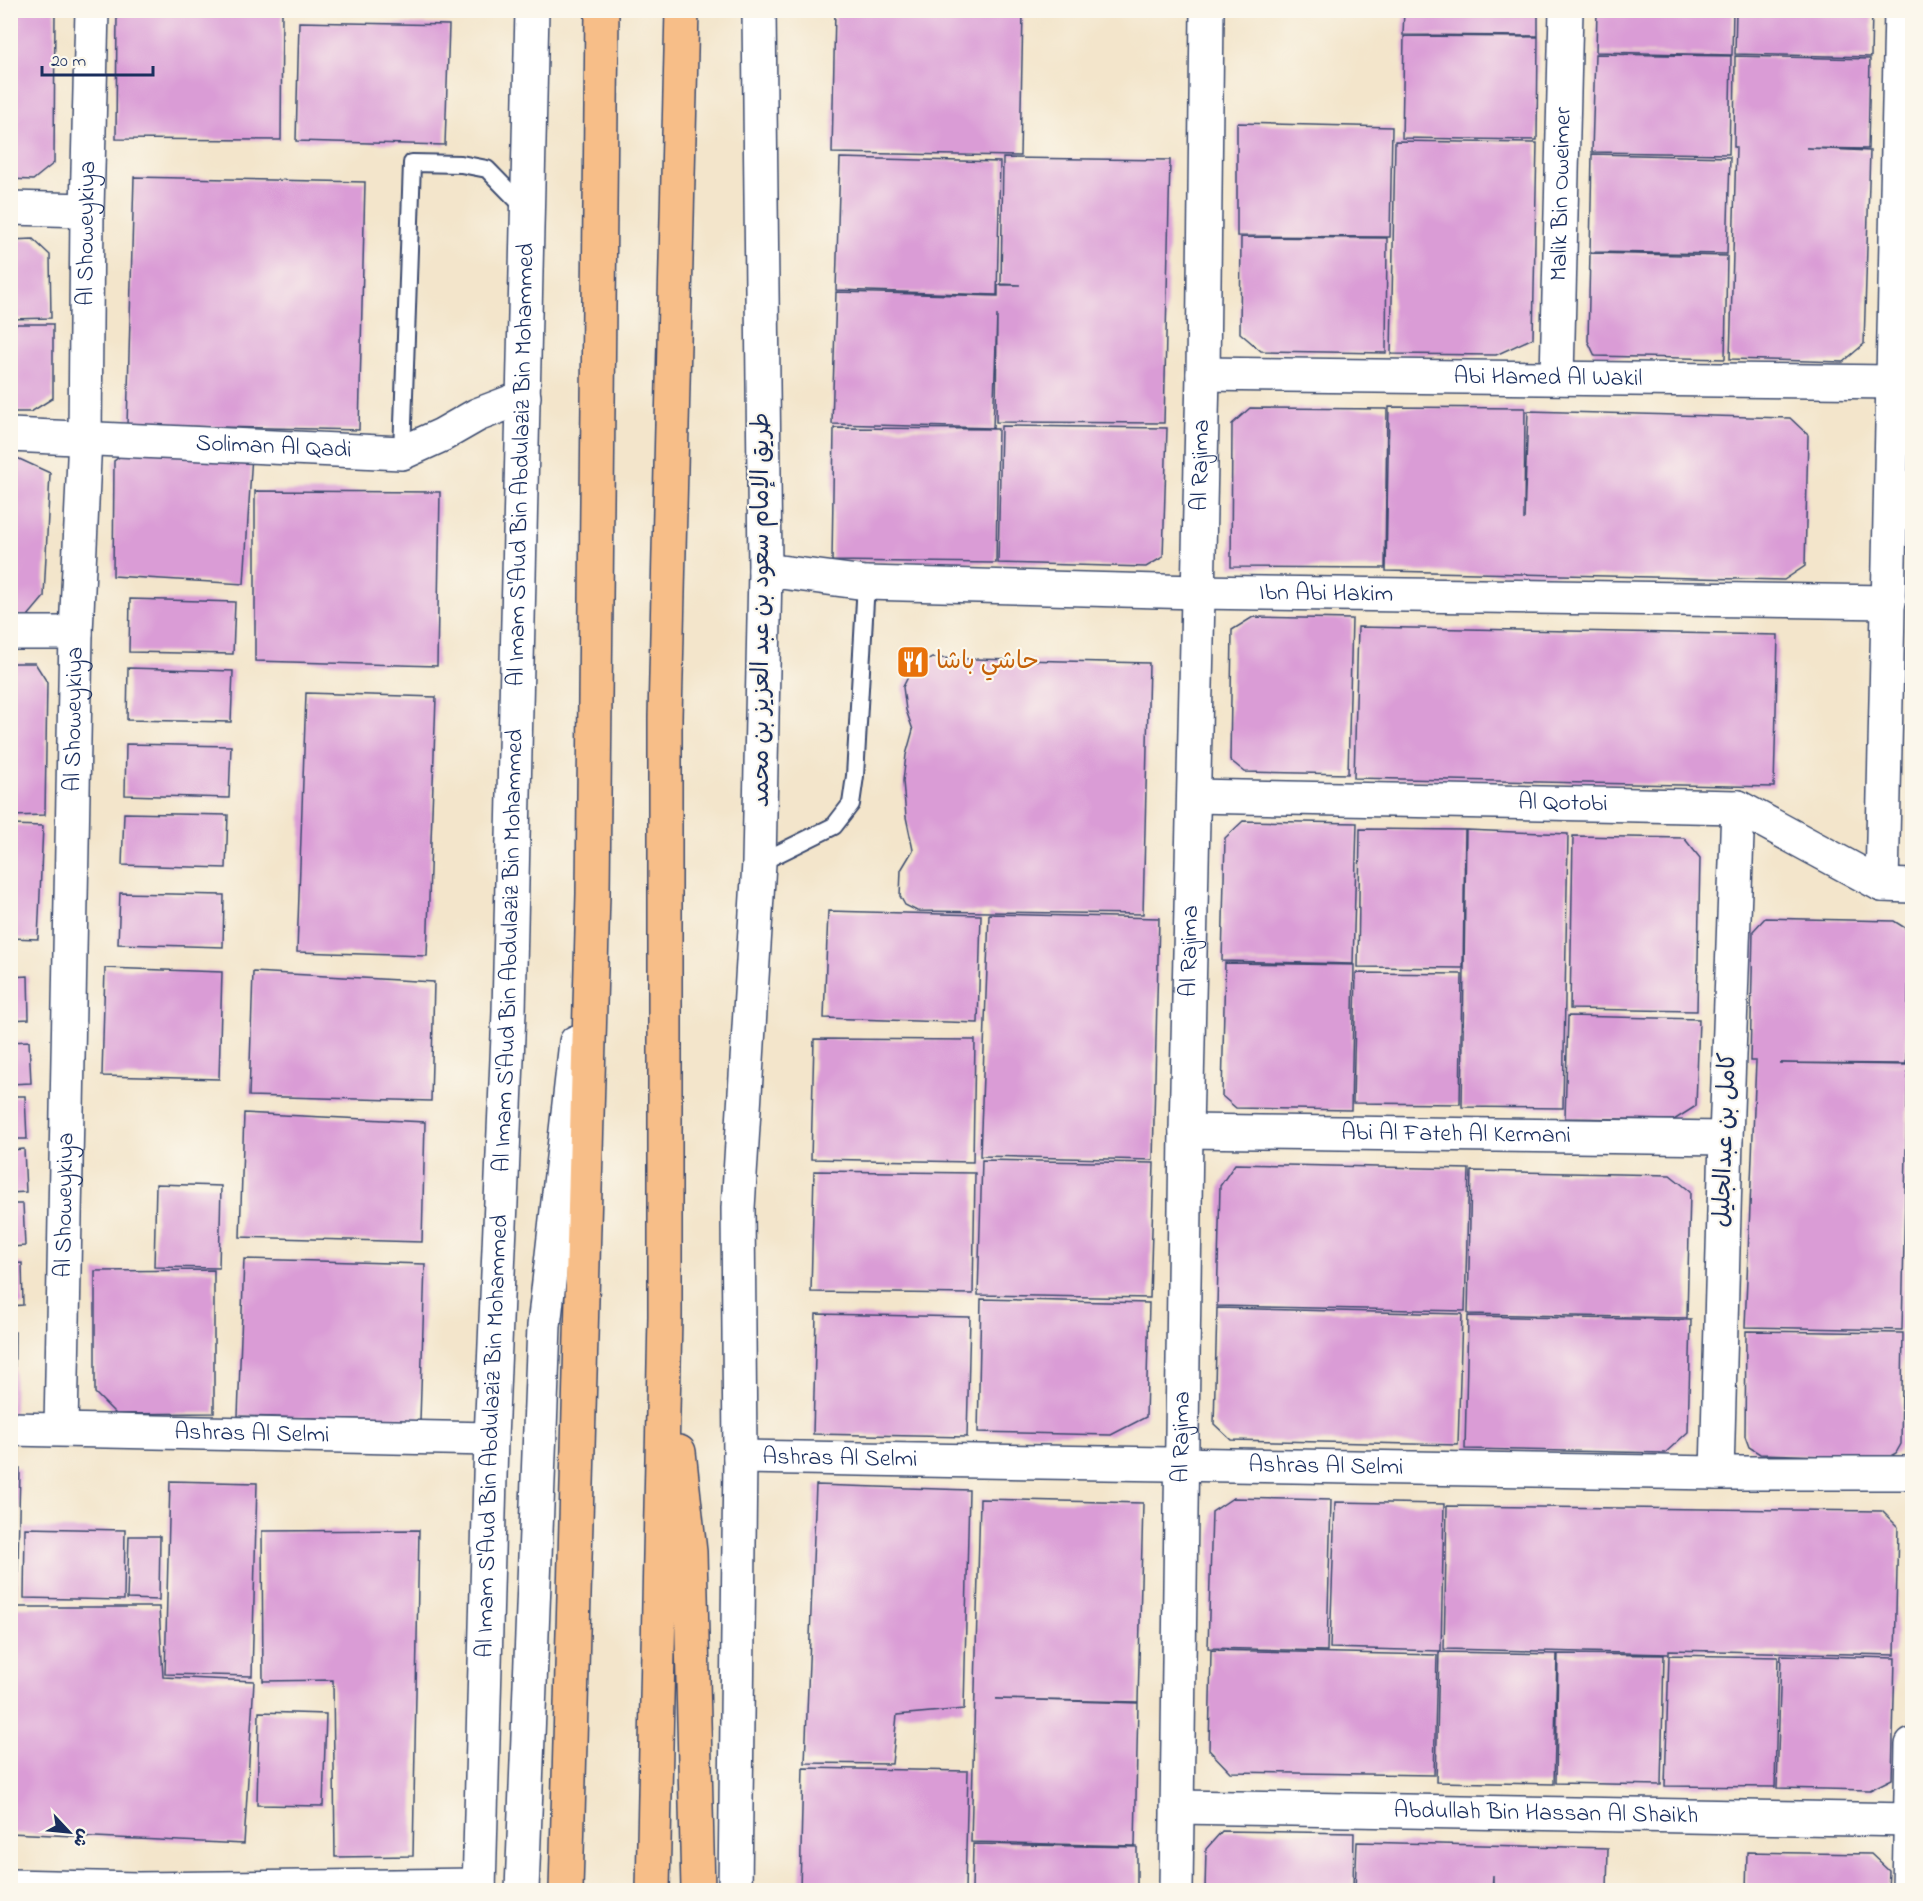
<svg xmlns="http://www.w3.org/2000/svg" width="1923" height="1901" font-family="'Indie Flower','Playpen Sans Arabic',sans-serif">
<rect width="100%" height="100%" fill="#fbf7ec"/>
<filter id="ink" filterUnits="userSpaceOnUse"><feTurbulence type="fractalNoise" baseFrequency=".0167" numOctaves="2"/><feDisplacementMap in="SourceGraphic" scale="12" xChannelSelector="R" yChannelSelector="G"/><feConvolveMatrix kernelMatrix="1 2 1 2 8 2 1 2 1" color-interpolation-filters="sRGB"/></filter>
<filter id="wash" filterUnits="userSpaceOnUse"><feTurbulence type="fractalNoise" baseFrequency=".008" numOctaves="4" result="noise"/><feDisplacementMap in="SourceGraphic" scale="24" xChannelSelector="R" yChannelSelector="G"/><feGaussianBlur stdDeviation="1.35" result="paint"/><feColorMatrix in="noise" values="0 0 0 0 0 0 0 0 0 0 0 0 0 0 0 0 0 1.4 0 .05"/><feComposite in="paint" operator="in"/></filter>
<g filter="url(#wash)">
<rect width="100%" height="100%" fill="#f3e5cb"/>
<g id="blocks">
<!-- building -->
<path fill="#da9cd6" d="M 10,10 L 55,10 L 54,163 L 33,180 L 10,179 Z
M 117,10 L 282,10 L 281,140 L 116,139 Z
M 835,10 L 1023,12 L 1020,156 L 832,153 Z
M 1404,10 L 1538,10 L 1538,36 L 1403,35 Z
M 1597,10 L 1733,10 L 1732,55 L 1596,52 Z
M 1736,10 L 1872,10 L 1871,57 L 1735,54 Z
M 299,22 L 449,25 L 445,145 L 296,141 Z
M 1404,36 L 1538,37 L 1537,140 L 1402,138 Z
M 1595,54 L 1731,56 L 1729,154 L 1592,152 Z
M 1735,56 L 1870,59 L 1868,149 L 1806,148 L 1870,151 L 1864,344 L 1843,362 L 1730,359 L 1736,147 L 1734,147 Z
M 1237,123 L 1392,127 L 1390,237 L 1237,236 Z
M 1395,141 L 1537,143 L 1533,338 L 1496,355 L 1391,354 Z
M 1592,154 L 1730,157 L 1727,254 L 1590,252 Z
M 840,158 L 1000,162 L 997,295 L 836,290 Z
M 1003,158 L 1170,160 L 1164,423 L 996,422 L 997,315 L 993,428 L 832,424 L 836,292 L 998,296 L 998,285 L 1020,285 L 1001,284 Z
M 134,177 L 365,182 L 359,430 L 127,425 Z
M 1241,237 L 1387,238 L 1386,353 L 1261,351 L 1240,333 Z
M 33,239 L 50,255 L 51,318 L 10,319 L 10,240 Z
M 1590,253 L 1727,256 L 1725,359 L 1595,356 L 1588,341 Z
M 10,324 L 53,324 L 53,398 L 31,412 L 10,412 Z
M 1389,407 L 1525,408 L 1524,520 L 1528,411 L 1790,418 L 1808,435 L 1805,566 L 1784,580 L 1386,571 Z
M 1250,408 L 1387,409 L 1385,568 L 1231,567 L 1232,424 Z
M 1001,426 L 1167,428 L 1163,557 L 1146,567 L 998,563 Z
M 834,428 L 998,429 L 996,563 L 832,561 Z
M 132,448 L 252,454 L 244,584 L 113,576 L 114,461 Z
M 10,457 L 15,457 L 50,473 L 44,597 L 28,616 L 10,616 Z
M 255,491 L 440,492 L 437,666 L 255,661 Z
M 130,599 L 235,602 L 233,654 L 129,652 Z
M 1253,617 L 1352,619 L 1348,774 L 1245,772 L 1230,760 L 1232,630 Z
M 1358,627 L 1778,635 L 1774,787 L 1354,778 Z
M 932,658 L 1149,663 L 1143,914 L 917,911 L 905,905 L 900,896 L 901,870 L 913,850 L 906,817 L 903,781 L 906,755 L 913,730 L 906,710 L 903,687 L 912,669 Z
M 10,663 L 35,663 L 47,682 L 45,815 L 10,816 Z
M 128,668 L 233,671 L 231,722 L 127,720 Z
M 306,693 L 436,697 L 427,956 L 297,952 Z
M 126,744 L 231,746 L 229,798 L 125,795 Z
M 124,813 L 228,815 L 226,868 L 122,865 Z
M 1243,821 L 1357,823 L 1353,964 L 1222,961 L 1225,838 Z
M 10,825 L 43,826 L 38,939 L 10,938 Z
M 1360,829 L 1465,830 L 1463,968 L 1358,967 Z
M 1466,830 L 1568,834 L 1563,1108 L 1462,1107 Z
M 1573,836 L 1684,838 L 1700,858 L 1697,1011 L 1570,1009 Z
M 120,893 L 224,895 L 223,947 L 118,944 Z
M 828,911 L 981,915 L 978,1023 L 824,1018 Z
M 989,914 L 1159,918 L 1153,1160 L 980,1156 Z
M 1765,918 L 1894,921 L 1910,931 L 1906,1064 L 1779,1063 L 1908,1065 L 1902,1330 L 1745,1327 L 1756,1061 L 1750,1061 L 1753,931 Z
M 1225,963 L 1354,965 L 1351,1110 L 1236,1108 L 1222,1096 Z
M 105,968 L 222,972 L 219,1079 L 102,1076 Z
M 253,972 L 434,982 L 431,1101 L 249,1096 Z
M 1356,973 L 1462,974 L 1460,1104 L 1353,1103 Z
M 28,976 L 29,1019 L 10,1020 L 10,977 Z
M 1568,1016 L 1699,1019 L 1696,1106 L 1674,1120 L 1565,1118 Z
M 814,1039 L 975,1040 L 973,1162 L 811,1159 Z
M 29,1041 L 31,1083 L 10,1084 L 10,1042 Z
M 10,1096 L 25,1096 L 27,1139 L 10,1139 Z
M 244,1113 L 425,1122 L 422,1242 L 240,1237 Z
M 24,1149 L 26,1192 L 10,1193 L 10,1150 Z
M 982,1160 L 1154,1163 L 1150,1298 L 978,1295 Z
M 1235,1164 L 1469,1169 L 1465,1311 L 1217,1306 L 1220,1186 Z
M 814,1171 L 975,1173 L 973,1294 L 811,1292 Z
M 1471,1171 L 1670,1175 L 1690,1191 L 1687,1318 L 1468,1314 Z
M 156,1184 L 221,1186 L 219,1268 L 154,1267 Z
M 10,1204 L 23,1204 L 25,1246 L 10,1247 Z
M 244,1259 L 425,1264 L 420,1421 L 238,1416 Z
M 22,1263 L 23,1305 L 10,1306 L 10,1264 Z
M 214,1270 L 214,1413 L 116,1414 L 95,1393 L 95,1271 Z
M 981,1299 L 1149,1303 L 1146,1417 L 1111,1435 L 978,1432 Z
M 1217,1308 L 1462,1314 L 1458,1445 L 1231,1440 L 1214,1424 Z
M 816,1314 L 970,1317 L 967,1437 L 813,1434 Z
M 1468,1316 L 1691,1320 L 1688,1432 L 1665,1453 L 1465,1449 Z
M 1746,1331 L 1903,1333 L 1901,1444 L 1896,1453 L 1887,1458 L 1760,1454 L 1749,1447 L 1745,1436 Z
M 10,1332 L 15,1332 L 14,1420 L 10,1420 Z
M 10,1468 L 20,1468 L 17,1607 L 159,1607 L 163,1677 L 254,1681 L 244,1844 L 10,1833 Z
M 170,1481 L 257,1483 L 252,1676 L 165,1674 Z
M 816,1485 L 969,1490 L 964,1709 L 897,1715 L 892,1764 L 805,1763 Z
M 1233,1498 L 1331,1500 L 1327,1651 L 1208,1648 L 1212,1512 Z
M 980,1499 L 1143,1503 L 1138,1702 L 996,1699 L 1138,1703 L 1135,1846 L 971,1842 Z
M 1335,1502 L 1444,1504 L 1441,1651 L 1330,1648 Z
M 1447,1506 L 1882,1511 L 1898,1527 L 1895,1655 L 1669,1650 L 1669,1654 L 1444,1649 Z
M 25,1528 L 125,1530 L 124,1600 L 24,1598 Z
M 419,1530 L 413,1856 L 335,1857 L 333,1680 L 263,1681 L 262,1531 Z
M 129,1536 L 160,1536 L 159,1600 L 127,1599 Z
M 1211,1650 L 1437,1655 L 1434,1775 L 1230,1772 L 1209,1750 Z
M 1439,1652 L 1557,1654 L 1554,1784 L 1436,1782 Z
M 1558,1654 L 1664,1655 L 1661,1785 L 1556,1783 Z
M 1669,1655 L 1778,1657 L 1775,1787 L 1665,1786 Z
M 1781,1655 L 1895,1658 L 1892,1779 L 1870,1790 L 1777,1788 Z
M 259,1712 L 326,1714 L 323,1806 L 257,1805 Z
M 803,1768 L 968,1771 L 965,1890 L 800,1890 Z
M 1222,1831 L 1354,1833 L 1353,1890 L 1205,1890 L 1206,1849 Z
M 1357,1842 L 1608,1848 L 1607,1890 L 1493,1890 L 1493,1875 L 1492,1890 L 1355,1890 Z
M 973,1844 L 1137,1847 L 1137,1890 L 972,1890 Z
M 1747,1852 L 1871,1854 L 1889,1871 L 1888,1890 L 1746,1890 Z"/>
</g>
</g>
<g filter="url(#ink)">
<use href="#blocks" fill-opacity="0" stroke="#3b4a6e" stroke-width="1.5"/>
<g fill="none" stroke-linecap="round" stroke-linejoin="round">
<!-- service casing -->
<g stroke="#3b4a6e" stroke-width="20">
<path id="service" d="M 402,453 L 412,163 L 461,164 L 487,169 L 526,209
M 759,863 L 834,826 L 851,804 L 855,776 L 866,583"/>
</g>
<!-- minor casing -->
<g stroke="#3b4a6e" stroke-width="36">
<g id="minor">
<path d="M 10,208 L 87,210"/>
<path id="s1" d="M 1203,374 L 1893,382"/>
<path id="s2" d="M 1557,377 L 1566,10"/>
<path id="s3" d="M 10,435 L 402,453 L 442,435 L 477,415 L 524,397"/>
<path id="s4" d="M 765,570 L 866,583 L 1197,592 L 1889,602"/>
<path d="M 10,633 L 76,633"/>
<path id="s5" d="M 1194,796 L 1738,807 L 1882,885 L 1912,886"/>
<path d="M 1882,885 L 1901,10"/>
<path id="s6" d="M 1186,1131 L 1726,1138"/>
<path id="s7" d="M 10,1429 L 491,1439"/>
<path id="s8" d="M 61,1429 L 76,633 L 85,437 L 87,210 L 92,10"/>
<path id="s9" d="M 740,1457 L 1717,1473 L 1912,1473"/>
<path d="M 1717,1473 L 1726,1138 L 1738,807"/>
<path id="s10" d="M 1178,1807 L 1912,1820"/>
<path d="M 10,1886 L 138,1889 L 479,1885"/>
<path id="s11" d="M 1176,1890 L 1186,1131 L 1203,374 L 1207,10"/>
<path d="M 1909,1890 L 1912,1745"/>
</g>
</g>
<!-- tertiary casing -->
<g stroke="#3b4a6e" stroke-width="36">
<g id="tertiary">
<path id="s12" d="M 479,1890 L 491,1439 L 509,1012 L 532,10"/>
<path d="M 522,1890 L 544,1326 L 576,1042"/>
<path d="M 735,1890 L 740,1457 L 738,1208 L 759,863 L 765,570 L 759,10"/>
</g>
</g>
<!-- primary casing -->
<g stroke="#3b4a6e" stroke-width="36">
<path id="primary" d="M 679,1452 L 690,1552 L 698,1890
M 566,1890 L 593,894 L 602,10
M 653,1890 L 665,1316 L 665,717 L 682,10"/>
</g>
<!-- service -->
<use href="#service" stroke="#fff" stroke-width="16"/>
<!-- minor -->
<use href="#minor" stroke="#fff" stroke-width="33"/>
<!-- tertiary -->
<use href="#tertiary" stroke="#fff" stroke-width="33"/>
<!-- primary -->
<use href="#primary" stroke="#f7be88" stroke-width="33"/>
</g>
</g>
<!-- icons -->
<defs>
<g id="restaurant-square" transform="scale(1.725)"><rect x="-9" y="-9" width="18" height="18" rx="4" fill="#e8710a" stroke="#fbf7ec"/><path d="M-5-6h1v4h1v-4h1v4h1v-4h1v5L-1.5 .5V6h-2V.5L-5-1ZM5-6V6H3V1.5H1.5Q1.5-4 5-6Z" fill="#fff"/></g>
</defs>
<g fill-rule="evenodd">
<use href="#restaurant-square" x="913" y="662"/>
</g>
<g text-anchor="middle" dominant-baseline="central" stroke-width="4.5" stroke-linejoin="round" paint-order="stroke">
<!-- street labels -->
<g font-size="24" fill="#1b2f5e" stroke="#fbf7ec">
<text stroke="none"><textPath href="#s2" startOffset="183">Malik Bin Oweimer</textPath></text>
<text stroke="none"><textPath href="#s8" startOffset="1196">Al Showeykiya</textPath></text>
<text stroke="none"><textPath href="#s1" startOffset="345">Abi Hamed Al Wakil</textPath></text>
<text stroke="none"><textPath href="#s3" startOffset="264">Soliman Al Qadi</textPath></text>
<text stroke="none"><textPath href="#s12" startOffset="1426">Al Imam S'Aud Bin Abdulaziz Bin Mohammed</textPath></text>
<text stroke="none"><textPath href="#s11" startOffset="1425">Al Rajima</textPath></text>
<text stroke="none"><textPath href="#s4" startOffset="562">Ibn Abi Hakim</textPath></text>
<text transform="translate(762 610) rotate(-90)">طريق الإمام سعود بن عبد العزيز بن محمد</text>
<text stroke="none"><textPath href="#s8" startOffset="710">Al Showeykiya</textPath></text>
<text stroke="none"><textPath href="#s5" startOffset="369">Al Qotobi</textPath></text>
<text stroke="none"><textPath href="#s11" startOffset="939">Al Rajima</textPath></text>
<text stroke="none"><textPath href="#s12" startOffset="940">Al Imam S'Aud Bin Abdulaziz Bin Mohammed</textPath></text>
<text stroke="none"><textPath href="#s6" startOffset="270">Abi Al Fateh Al Kermani</textPath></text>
<text transform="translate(1726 1140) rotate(-88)">كامل بن عبدالجليل</text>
<text stroke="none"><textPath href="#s8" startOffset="224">Al Showeykiya</textPath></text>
<text stroke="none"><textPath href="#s7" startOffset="242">Ashras Al Selmi</textPath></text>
<text stroke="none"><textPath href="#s12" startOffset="454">Al Imam S'Aud Bin Abdulaziz Bin Mohammed</textPath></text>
<text stroke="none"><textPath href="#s11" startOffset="453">Al Rajima</textPath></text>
<text stroke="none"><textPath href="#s9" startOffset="100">Ashras Al Selmi</textPath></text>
<text stroke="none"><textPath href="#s9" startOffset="586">Ashras Al Selmi</textPath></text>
<text stroke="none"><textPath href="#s10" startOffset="368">Abdullah Bin Hassan Al Shaikh</textPath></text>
</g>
<!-- food labels -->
<g font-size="24" fill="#c56008" stroke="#fbf7ec" text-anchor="start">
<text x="936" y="662">حاشي باشا</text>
</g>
</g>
<!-- margin -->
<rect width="1923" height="1901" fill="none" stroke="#fbf7ec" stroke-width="36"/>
<!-- north arrow -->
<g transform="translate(69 1832) rotate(116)" stroke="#fbf7ec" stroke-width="4.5" paint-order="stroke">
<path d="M0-4.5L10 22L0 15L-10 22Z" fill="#1b2f5e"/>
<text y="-9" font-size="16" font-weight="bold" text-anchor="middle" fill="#1b2f5e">ش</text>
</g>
<!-- scale -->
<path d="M42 66v9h111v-9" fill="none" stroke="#1b2f5e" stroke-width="3"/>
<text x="51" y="66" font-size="18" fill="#1b2f5e" stroke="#fbf7ec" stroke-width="4.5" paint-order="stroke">20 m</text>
</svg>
